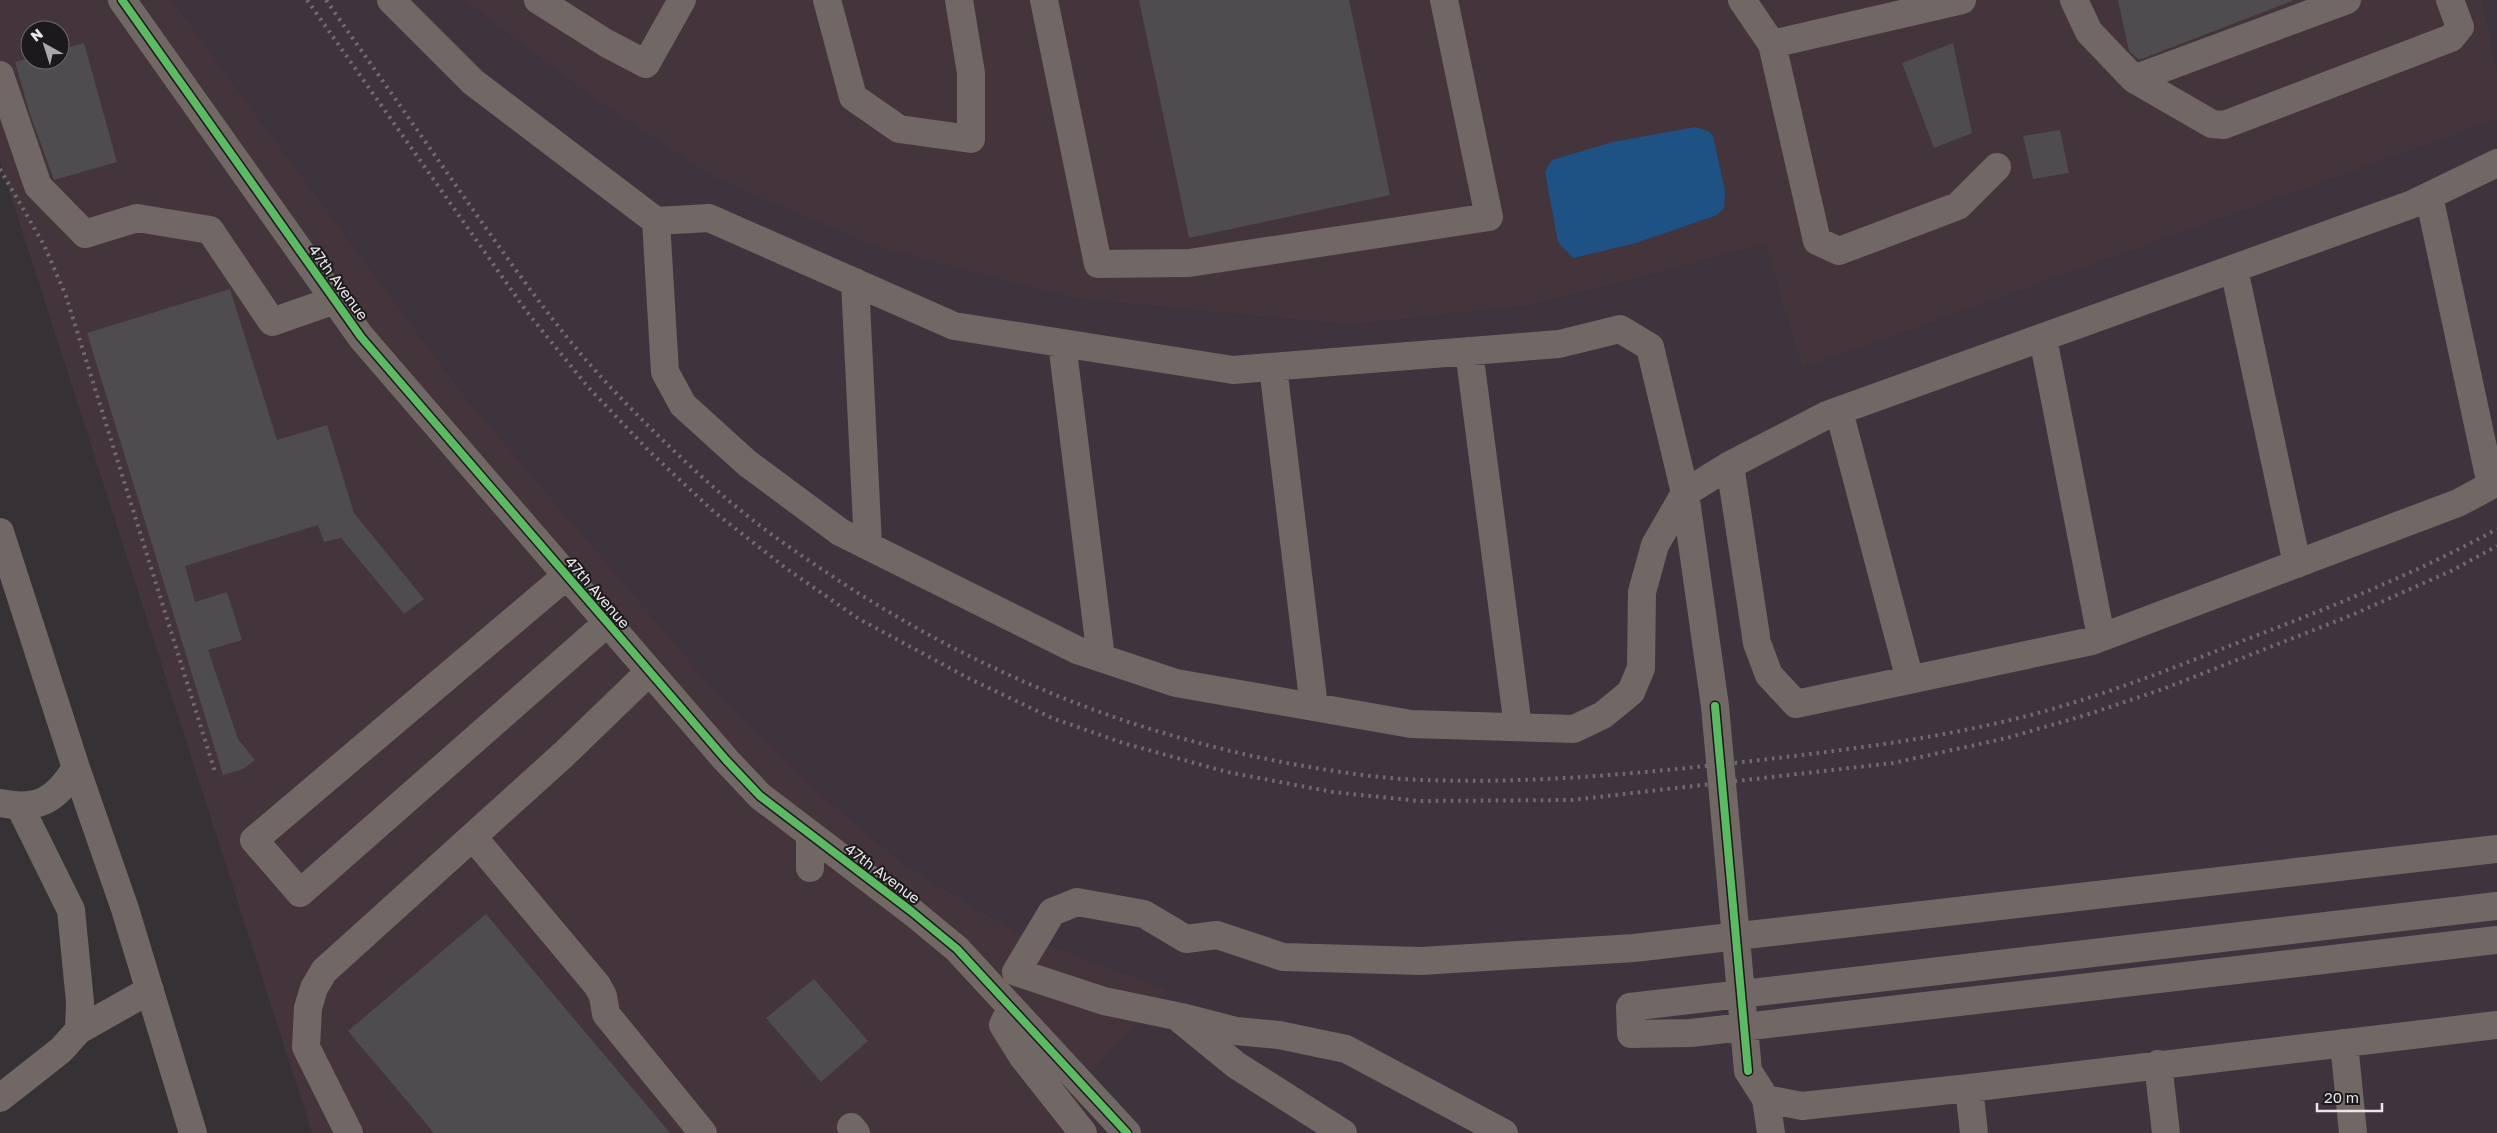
<svg xmlns="http://www.w3.org/2000/svg" width="2497" height="1133" font-family="'Golos Text',sans-serif">
<rect width="100%" height="100%" fill="#353135"/>
<!-- built -->
<path fill="#3d343e" d="M 172,0 L 463,0 L 591,97 L 1077,299 L 1350,325 L 1529,306 L 1767,245 L 1802,369 L 2497,120 L 2497,1133 L 1069,1133 L 1056,1113 L 1167,989 L 1016,932 L 905,865 L 821,794 L 709,683 L 464,395 Z
M 2483,0 L 2497,0 L 2497,70 Z"/>
<!-- industrial -->
<path fill="#44343c" fill-rule="evenodd" d="M 0,0 L 172,0 L 464,395 L 709,683 L 821,794 L 905,865 L 1016,932 L 1167,989 L 1056,1113 L 1069,1133 L 312,1133 L 0,162 ZM 30,30 L 60,30 L 60,60 L 30,60 Z
M 463,0 L 2483,0 L 2497,70 L 2497,120 L 1802,369 L 1766,245 L 1529,306 L 1350,325 L 1077,299 L 873,246 L 717,179 L 591,97 Z"/>
<!-- water -->
<path fill="#1e5285" d="M 1695,127 L 1708,131 L 1713,136 L 1725,191 L 1724,208 L 1717,215 L 1636,243 L 1573,258 L 1558,242 L 1545,172 L 1552,160 L 1613,142 Z"/>
<!-- building -->
<path fill="#4e4c4f" d="M 1139,0 L 1349,0 L 1390,195 L 1189,238 Z
M 2118,0 L 2292,0 L 2292,1 L 2139,60 L 2129,51 Z
M 84,43 L 117,162 L 54,180 L 30,114 L 15,62 L 30,58 L 30,60 L 60,60 L 60,50 Z
M 1953,43 L 1972,133 L 1934,148 L 1902,63 Z
M 2060,130 L 2069,173 L 2033,179 L 2023,136 Z
M 230,289 L 277,440 L 327,425 L 354,513 L 424,599 L 404,614 L 341,538 L 324,542 L 318,525 L 185,566 L 195,602 L 227,592 L 242,640 L 208,650 L 238,739 L 255,760 L 243,769 L 223,775 L 87,333 Z
M 486,914 L 670,1133 L 434,1133 L 348,1031 Z
M 814,979 L 868,1041 L 821,1082 L 766,1018 Z"/>
<g fill="none" stroke-linecap="round" stroke-linejoin="round">
<!-- minor -->
<path stroke="#716764" stroke-width="28" d="M 122,0 L 361,337 L 726,760 L 760,796 L 911,911 L 957,949 L 1127,1133
M 391,0 L 473,82 L 656,221
M 538,0 L 606,43 L 646,64 L 682,0
M 827,0 L 853,97 L 899,129 L 971,139 L 971,73 L 959,0
M 1044,0 L 1098,264 L 1189,263 L 1489,217 L 1444,0
M 1742,0 L 1772,44 L 1817,241 L 1839,251 L 1958,206 L 1997,167
M 2074,0 L 2089,32 L 2134,79 L 2212,124 L 2224,125 L 2451,38 L 2460,27 L 2450,0
M 1772,44 L 1962,0
M 0,75 L 38,186 L 85,234 L 137,218 L 210,230 L 272,322 L 335,300
M 2134,79 L 2347,0
M 2429,196 L 2491,485
M 2234,269 L 2297,564
M 855,282 L 868,545
M 2043,338 L 2101,637
M 1062,343 L 1101,658
M 1469,351 L 1518,727
M 1273,367 L 1314,707
M 1839,411 L 1910,680
M 1730,465 L 1757,643 L 1769,675 L 1796,704 L 2092,641 L 2458,503 L 2497,482
M 0,532 L 76,768 C 56,800 38,811 0,803
M 566,576 L 254,840 L 300,893 L 607,623
M 76,768 L 125,909 L 193,1133
M 20,807 L 71,910 L 80,1002 L 79,1030
M 473,837 L 597,985 L 603,996 L 606,1014 L 703,1133
M 810,868 L 810,835
M 2497,906 L 1630,1007 L 1631,1034 L 1691,1033 L 2497,940
M 1011,1008 L 1003,1025 L 1023,1057 L 1083,1133
M 1182,1017 L 1236,1031 L 1279,1035 L 1346,1049 L 1504,1133
M 2344,1043 L 2353,1133
M 2158,1064 L 2166,1133
M 1969,1088 L 2497,1025
M 0,1098 L 61,1050 L 79,1030 L 150,990
M 1766,1099 L 1771,1133
M 851,1127 L 856,1133
M 349,1133 L 306,1047 L 308,1008 L 314,988 L 324,971 L 563,755 L 649,672
M 1343,1133 L 1236,1065 L 1176,1016 L 1104,1001 L 1016,972 L 1052,912 L 1077,902 L 1144,914 L 1186,939 L 1217,935 L 1283,957 L 1421,961 L 1634,948 L 2497,849
M 1974,1133 L 1969,1088 L 1802,1106 L 1766,1099 L 1748,1071 L 1715,706 L 1685,493 L 1655,545 L 1642,592 L 1641,668 L 1631,692 L 1603,715 L 1574,729 L 1411,724 L 1176,683 L 1077,650 L 840,532 L 747,463 L 683,405 L 665,372 L 656,221 L 709,218 L 954,326 L 1233,370 L 1559,344 L 1620,329 L 1650,347 L 1685,493 L 1730,465 L 1827,415 L 2410,205 L 2497,163"/>
<!-- rail -->
<path stroke="#726c6c" stroke-width="4" stroke-dasharray="2.5 5" stroke-linecap="butt" d="M 307,0 L 527,312 L 588,387 L 650,452 L 713,511 L 787,569 L 859,619 L 970,679 L 1052,718 L 1123,743 L 1227,772 L 1333,792 L 1419,801 L 1572,800 L 1893,763 L 2007,738 L 2086,715 L 2163,689 L 2352,615 L 2453,570 L 2497,546
M 326,0 C 372,66 418,131 464,197 C 508,259 551,322 602,378 C 639,418 679,457 720,493 C 755,524 794,551 832,576 C 974,671 1130,735 1298,765 C 1339,772 1382,779 1424,780 C 1534,784 1643,773 1752,761 C 1836,751 1920,741 2002,722 C 2085,703 2163,672 2242,641 C 2329,608 2415,574 2497,529
M 0,169 L 44,245 L 66,296 L 215,772"/>
<!-- cycleway casing -->
<g stroke="#1c191c" stroke-width="11">
<path id="cycleway" d="M 122,0 L 361,337 L 726,760 L 760,796 L 911,911 L 957,949 L 1127,1133
M 1715,706 L 1748,1071"/>
</g>
<!-- cycleway -->
<use href="#cycleway" stroke="#5cba63" stroke-width="8"/>
</g>
<g text-anchor="middle" dominant-baseline="central" stroke-width="4" stroke-linejoin="round" paint-order="stroke">
<!-- street labels -->
<g font-size="15" fill="#eae7ea" stroke="#1c191c">
<text transform="translate(339 282) rotate(54)">47th Avenue</text>
<text transform="translate(598 592) rotate(49)">47th Avenue</text>
<text transform="translate(883 873) rotate(37)">47th Avenue</text>
</g>
</g>
<!-- north arrow -->
<g transform="translate(45 45) rotate(321)"><circle r="24" fill="#1c191c" stroke="#6e6b6e"/>
<path d="M0-4L9 19L0 12L-9 19Z" fill="#aba7ab"/>
<text y="-8" font-size="14" font-weight="bold" text-anchor="middle" fill="#eae7ea">N</text>
</g>
<!-- scale -->
<path d="M2317 1103v8h65v-8" fill="none" stroke="#eae7ea" stroke-width="2.5"/>
<text x="2324" y="1103" font-size="15" fill="#eae7ea" stroke="#1c191c" stroke-width="4" paint-order="stroke">20 m</text>
</svg>
